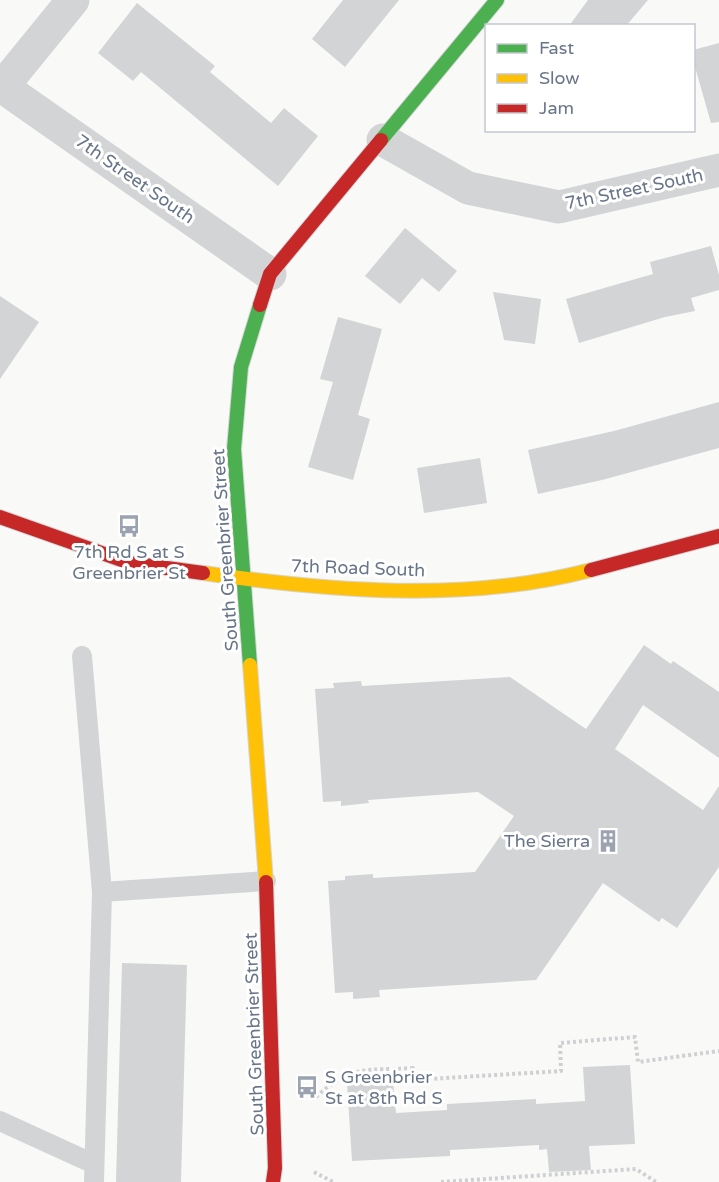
<svg xmlns="http://www.w3.org/2000/svg" width="719" height="1182" font-family="'Varela Round',sans-serif">
<rect width="100%" height="100%" fill="#f9f9f8"/>
<!-- building -->
<path fill="#d2d4d5" d="M 343,0 L 399,0 L 345,67 L 312,39 Z
M 588,0 L 648,0 L 626,26 L 569,26 Z
M 137,3 L 215,66 L 210,72 L 271,123 L 284,108 L 318,136 L 278,186 L 141,72 L 133,81 L 98,53 Z
M 719,43 L 719,122 L 711,123 L 693,60 L 693,50 Z
M 405,228 L 457,271 L 439,292 L 422,278 L 400,304 L 365,276 Z
M 711,246 L 719,275 L 719,290 L 691,298 L 695,311 L 665,317 L 579,343 L 566,299 L 653,274 L 650,262 Z
M 493,292 L 541,299 L 535,344 L 504,340 Z
M 0,296 L 39,322 L 0,379 Z
M 338,317 L 382,329 L 358,415 L 370,419 L 353,480 L 308,467 L 333,382 L 320,379 Z
M 719,402 L 719,448 L 602,480 L 538,494 L 528,450 L 614,431 Z
M 480,458 L 487,503 L 424,513 L 417,468 Z
M 644,645 L 671,664 L 673,661 L 719,692 L 719,758 L 643,705 L 615,749 L 703,810 L 719,786 L 719,867 L 677,928 L 662,918 L 659,922 L 603,883 L 536,980 L 379,990 L 380,997 L 353,999 L 353,992 L 335,993 L 328,881 L 345,880 L 345,876 L 373,874 L 373,878 L 475,872 L 514,816 L 478,792 L 368,800 L 369,803 L 341,806 L 341,801 L 323,802 L 315,689 L 334,688 L 333,683 L 361,681 L 362,686 L 510,677 L 586,729 Z
M 122,963 L 187,965 L 181,1182 L 116,1182 Z
M 630,1065 L 635,1144 L 589,1146 L 591,1170 L 549,1172 L 547,1149 L 539,1150 L 539,1145 L 450,1150 L 450,1156 L 352,1161 L 347,1083 L 393,1081 L 396,1113 L 447,1110 L 447,1104 L 536,1099 L 536,1104 L 585,1101 L 583,1067 Z"/>
<g fill="none" stroke-linecap="round" stroke-linejoin="round">
<!-- fast casing -->
<g stroke="#d4d6d7" stroke-width="16">
<path id="fast" d="M 381,140 L 497,0
M 250,665 L 234,449 L 241,367 L 260,305"/>
</g>
<!-- slow casing -->
<g stroke="#d4d6d7" stroke-width="16">
<path id="slow" d="M 203,573 C 329,591 466,603 591,570
M 250,665 L 266,882"/>
</g>
<!-- jam casing -->
<g stroke="#d4d6d7" stroke-width="16">
<path id="jam" d="M 260,305 L 270,274 L 381,140
M 0,517 L 130,563 L 203,573
M 591,570 L 719,536
M 266,882 L 275,1168 L 273,1182"/>
</g>
<!-- path -->
<path stroke="#cfd0d2" stroke-width="4" stroke-dasharray="3 3" stroke-linecap="butt" d="M 316,1097 C 352,1064 367,1071 413,1068 L 413,1080 L 561,1071 L 560,1043 L 635,1037 L 638,1062 L 719,1051
M 314,1172 L 333,1182
M 441,1182 L 636,1169 L 656,1182"/>
<!-- lane -->
<path stroke="#d3d4d5" stroke-width="20" d="M 82,656 L 102,892 L 94,1182
M 102,892 L 266,881
M 0,1121 L 94,1164"/>
<!-- street -->
<path stroke="#d3d4d5" stroke-width="33" d="M 0,85 L 270,274
M 3,86 L 73,0
M 383,140 L 468,188 L 559,207 L 719,170"/>
<!-- fast -->
<use href="#fast" stroke="#4caf50" stroke-width="14"/>
<!-- slow -->
<use href="#slow" stroke="#ffc107" stroke-width="14"/>
<!-- jam -->
<use href="#jam" stroke="#c62828" stroke-width="14"/>
</g>
<!-- icons -->
<defs>
<g id="bus-bare" transform="scale(1.8)"><path d="M-5-6H5V4H4V6H2V4H-2V6H-4V4H-5ZM-3.5-4V0h7V-4ZM-3.5 1.2v1.5H-2V1.2ZM2 1.2v1.5H3.5V1.2Z" fill="#9ba3b0" stroke="#fff" stroke-width="2.5" paint-order="stroke"/></g>
<g id="building-bare" transform="scale(1.8)"><path d="M-4-6H4V6H1V3H-1V6H-4ZM-2.5-4.3h1.7v1.8h-1.7ZM.8-4.3h1.7v1.8H.8ZM-2.5-1h1.7V.8h-1.7ZM.8-1h1.7V.8H.8Z" fill="#9ba3b0" stroke="#fff" stroke-width="2.5" paint-order="stroke"/></g>
</defs>
<g fill-rule="evenodd">
<use href="#bus-bare" x="129" y="526"/>
<use href="#building-bare" x="608" y="841"/>
<use href="#bus-bare" x="307" y="1087"/>
</g>
<g text-anchor="middle" dominant-baseline="central" stroke-width="6" stroke-linejoin="round" paint-order="stroke">
<!-- street labels -->
<g font-size="18" fill="#687589" stroke="#fff">
<text transform="translate(135 179) rotate(35)">7th Street South</text>
<text transform="translate(634 189) rotate(-12)">7th Street South</text>
<text transform="translate(225 550) rotate(-94)">South Greenbrier Street</text>
<text transform="translate(358 568) rotate(2)">7th Road South</text>
<text transform="translate(254 1034) rotate(-92)">South Greenbrier Street</text>
</g>
<!-- poi labels -->
<g font-size="18" fill="#687589" stroke="#fff">
<text x="129" y="552">7th Rd S at S<tspan x="129" dy="21">Greenbrier St</tspan></text>
<text x="590" y="841" text-anchor="end">The Sierra</text>
<text x="325" y="1077" text-anchor="start">S Greenbrier<tspan x="325" dy="21">St at 8th Rd S</tspan></text>
</g>
</g>
<!-- legend -->
<rect x="485" y="24" width="210" height="108" fill="#ffffff" stroke="#c3c8d0" stroke-width="1.5"/>
<rect x="497" y="44" width="30" height="9" fill="#4caf50" stroke="#c3c8d0" stroke-width="1.5"/>
<text x="539" y="54" font-size="18" fill="#687589">Fast</text>
<rect x="497" y="74" width="30" height="9" fill="#ffc107" stroke="#c3c8d0" stroke-width="1.5"/>
<text x="539" y="84" font-size="18" fill="#687589">Slow</text>
<rect x="497" y="104" width="30" height="9" fill="#c62828" stroke="#c3c8d0" stroke-width="1.5"/>
<text x="539" y="114" font-size="18" fill="#687589">Jam</text>
</svg>
